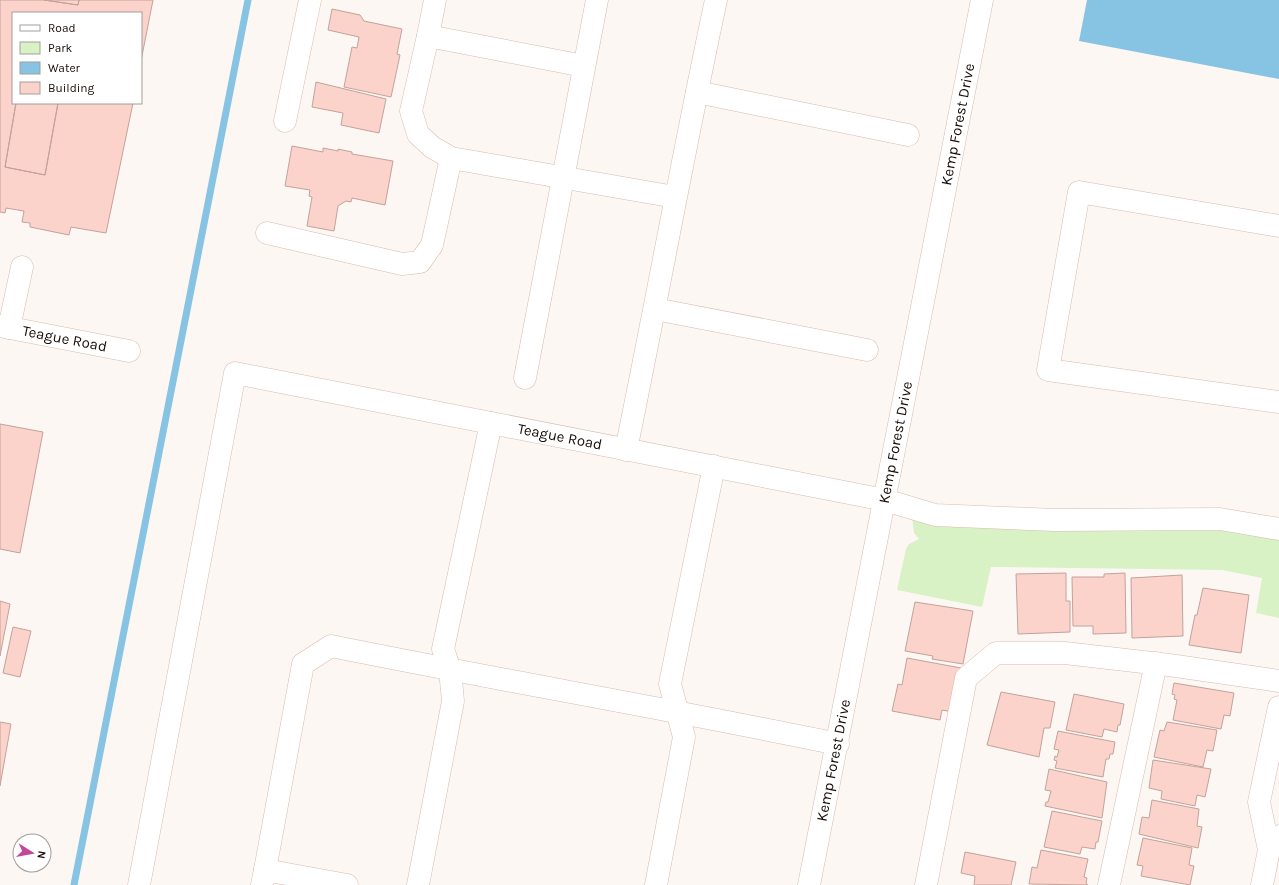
<svg xmlns="http://www.w3.org/2000/svg" width="1279" height="885" font-family="Karla,sans-serif">
<rect width="100%" height="100%" fill="#fdf7f4"/>
<!-- green -->
<path fill="#d9f2c5" d="M 911,508 L 1279,529 L 1279,618 L 1256,613 L 1262,578 L 1222,570 L 991,567 L 982,607 L 897,590 L 906,549 L 909,544 L 919,539 L 914,533 Z"/>
<!-- water -->
<path fill="#87c3e3" d="M 1087,0 L 1279,0 L 1279,79 L 1079,41 Z"/>
<g fill="none" stroke-linecap="round" stroke-linejoin="round">
<!-- stream -->
<path stroke="#87c3e3" stroke-width="7" d="M 74,885 L 248,0"/>
</g>
<!-- building -->
<path fill="#fbd3cb" stroke="#c2a29b" d="M 0,0 L 44,0 L 78,5 L 79,0 L 153,0 L 141,61 L 141,13 L 13,13 L 13,103 L 16,103 L 5,167 L 45,175 L 58,103 L 133,103 L 106,233 L 71,227 L 69,235 L 30,227 L 30,223 L 22,222 L 24,211 L 6,208 L 5,213 L 0,212 Z
M 44,0 L 79,0 L 78,5 Z
M 332,9 L 360,15 L 364,21 L 402,29 L 397,54 L 400,55 L 391,97 L 344,87 L 352,47 L 357,48 L 359,37 L 328,30 Z
M 316,82 L 386,99 L 379,133 L 341,125 L 343,113 L 312,107 Z
M 16,103 L 58,103 L 45,175 L 5,167 Z
M 292,146 L 323,152 L 323,148 L 338,151 L 338,149 L 352,152 L 352,154 L 393,161 L 385,205 L 352,198 L 351,202 L 346,201 L 338,206 L 334,231 L 307,226 L 312,197 L 309,196 L 310,190 L 285,186 Z
M 0,424 L 43,432 L 20,553 L 0,549 Z
M 1066,573 L 1066,601 L 1070,601 L 1070,632 L 1018,634 L 1016,574 Z
M 1125,573 L 1126,633 L 1093,634 L 1093,626 L 1073,626 L 1072,577 L 1104,577 L 1104,574 Z
M 1182,575 L 1183,636 L 1132,638 L 1131,578 Z
M 1203,588 L 1249,595 L 1241,653 L 1189,645 L 1195,615 L 1197,615 Z
M 0,601 L 10,604 L 0,656 Z
M 915,602 L 973,611 L 963,664 L 932,659 L 933,656 L 905,651 Z
M 13,627 L 31,631 L 20,677 L 3,673 Z
M 907,658 L 961,668 L 953,712 L 942,710 L 940,720 L 892,711 L 898,684 L 902,685 Z
M 1174,683 L 1234,693 L 1230,716 L 1224,715 L 1221,729 L 1173,720 L 1177,700 L 1174,699 L 1175,695 L 1172,694 Z
M 1001,692 L 1055,702 L 1050,728 L 1044,728 L 1039,757 L 987,745 Z
M 1074,694 L 1124,704 L 1120,725 L 1118,725 L 1117,732 L 1104,729 L 1102,737 L 1066,730 Z
M 0,722 L 11,724 L 0,786 Z
M 1167,722 L 1217,730 L 1213,751 L 1207,750 L 1203,767 L 1154,757 L 1160,730 L 1164,731 Z
M 1058,731 L 1115,742 L 1113,754 L 1110,754 L 1109,759 L 1106,759 L 1103,777 L 1055,768 L 1057,761 L 1054,760 L 1055,756 L 1057,757 L 1059,750 L 1054,749 Z
M 1153,760 L 1211,769 L 1205,797 L 1197,795 L 1195,806 L 1161,799 L 1162,791 L 1149,788 Z
M 1049,769 L 1107,782 L 1102,818 L 1045,806 L 1046,802 L 1048,802 L 1051,791 L 1045,790 Z
M 1152,800 L 1199,809 L 1197,826 L 1202,827 L 1198,848 L 1139,834 L 1142,817 L 1149,818 Z
M 1052,811 L 1102,821 L 1098,842 L 1096,842 L 1095,849 L 1082,847 L 1080,854 L 1044,847 Z
M 1143,838 L 1192,848 L 1189,865 L 1194,866 L 1190,885 L 1141,876 L 1143,866 L 1137,865 Z
M 1041,850 L 1088,859 L 1084,877 L 1087,878 L 1086,883 L 1088,885 L 1029,884 L 1032,867 L 1037,868 Z
M 965,852 L 1016,862 L 1011,885 L 974,885 L 975,876 L 961,873 Z"/>
<g fill="none" stroke-linecap="round" stroke-linejoin="round">
<!-- minor casing -->
<g stroke="#d8baae" stroke-width="23">
<g id="minor">
<path d="M 428,36 L 435,0"/>
<path d="M 584,66 L 428,36 L 411,111 L 418,134 L 432,147 L 451,158 L 675,197"/>
<path d="M 697,92 L 908,135"/>
<path d="M 285,121 L 310,0"/>
<path d="M 1279,226 L 1079,192 L 1048,370 L 1279,402"/>
<path d="M 267,233 L 402,264 L 420,262 L 432,245 L 451,158"/>
<path d="M 655,309 L 867,350"/>
<path id="s1" d="M 0,326 L 129,351"/>
<path d="M 9,328 L 22,267"/>
<path d="M 525,378 L 597,0"/>
<path d="M 626,450 C 657,300 684,149 716,0"/>
<path d="M 1279,707 L 1259,802 L 1269,850 L 1279,836"/>
<path d="M 265,870 L 303,664 L 331,646 C 499,680 669,709 838,744"/>
<path id="s2" d="M 139,885 L 235,373 L 885,500 L 935,515 L 1055,520 L 1220,519 L 1279,529"/>
<path d="M 262,885 L 265,870 L 347,885"/>
<path d="M 418,885 L 453,701 L 450,670 L 443,649 L 491,423"/>
<path d="M 656,885 L 684,737 L 670,684 L 714,466"/>
<path id="s3" d="M 809,885 L 982,0"/>
<path d="M 926,885 L 966,678 L 996,653 L 1065,653 L 1169,665 L 1279,681"/>
<path d="M 1109,885 L 1156,663"/>
<path d="M 1262,885 L 1269,850"/>
</g>
</g>
<!-- minor -->
<use href="#minor" stroke="#fff" stroke-width="22"/>
</g>
<g text-anchor="middle" dominant-baseline="central" stroke-width="3" stroke-linejoin="round" paint-order="stroke">
<!-- street labels -->
<g font-size="15" fill="#180d09" stroke="#fff">
<text stroke="none"><textPath href="#s3" startOffset="775">Kemp Forest Drive</textPath></text>
<text stroke="none"><textPath href="#s1" startOffset="66">Teague Road</textPath></text>
<text stroke="none"><textPath href="#s2" startOffset="852">Teague Road</textPath></text>
<text stroke="none"><textPath href="#s3" startOffset="451">Kemp Forest Drive</textPath></text>
<text stroke="none"><textPath href="#s3" startOffset="127">Kemp Forest Drive</textPath></text>
</g>
</g>
<!-- legend -->
<rect x="12" y="12" width="130" height="92" fill="#ffffff" stroke="#a39e9d"/>
<rect x="20" y="25" width="20" height="6" fill="#ffffff" stroke="#a39e9d"/>
<text x="48" y="32" font-size="12" fill="#180d09">Road</text>
<rect x="20" y="42" width="20" height="12" fill="#d9f2c5" stroke="#a39e9d"/>
<text x="48" y="52" font-size="12" fill="#180d09">Park</text>
<rect x="20" y="62" width="20" height="12" fill="#87c3e3" stroke="#a39e9d"/>
<text x="48" y="72" font-size="12" fill="#180d09">Water</text>
<rect x="20" y="82" width="20" height="12" fill="#fbd3cb" stroke="#a39e9d"/>
<text x="48" y="92" font-size="12" fill="#180d09">Building</text>
<!-- north arrow -->
<g transform="translate(32 853) rotate(101)"><circle r="19" fill="#ffffff" stroke="#a39e9d"/>
<path d="M0-3L7 15L0 10L-7 15Z" fill="#c24798"/>
<text y="-6" font-size="11" font-weight="bold" text-anchor="middle" fill="#180d09">N</text>
</g>
</svg>
